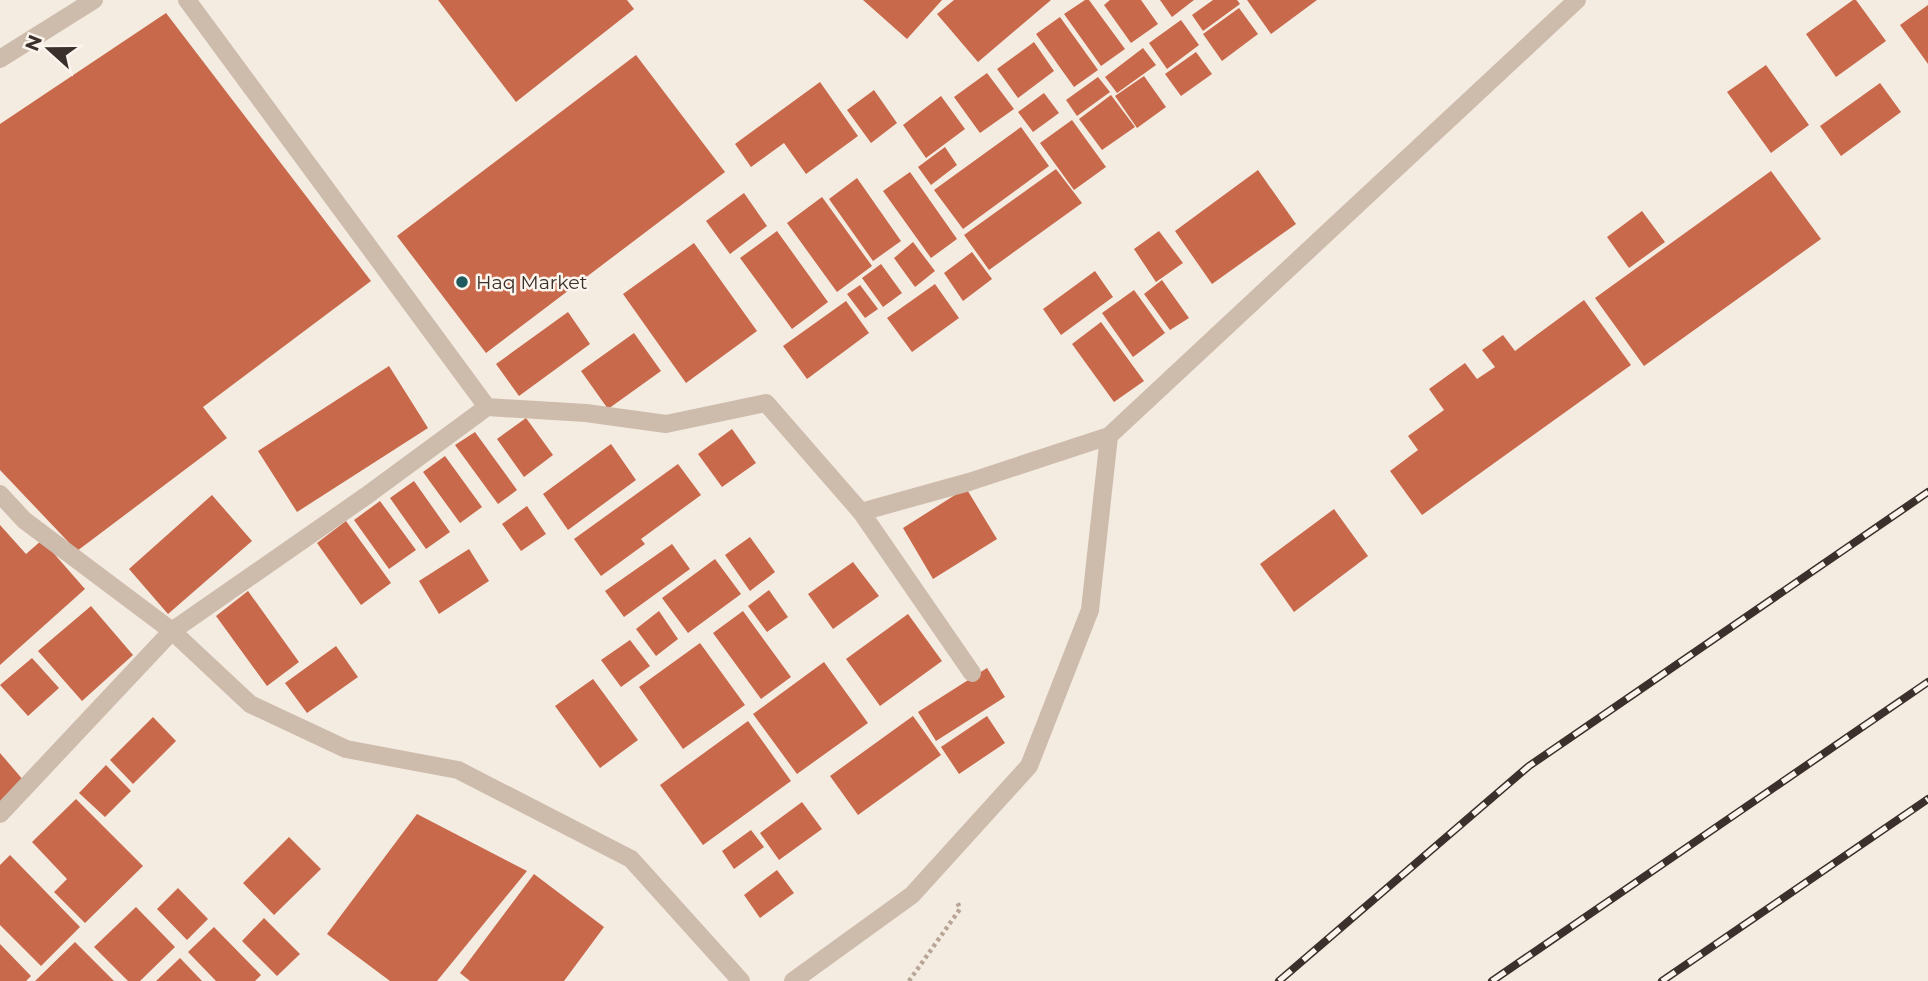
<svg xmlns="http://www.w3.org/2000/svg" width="1928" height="981" font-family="Montserrat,sans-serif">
<rect width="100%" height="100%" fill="#f4ebe1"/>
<!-- building -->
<path fill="#c8694b" d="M 438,0 L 627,0 L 634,9 L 516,102 Z
M 863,0 L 942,0 L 907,39 Z
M 954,0 L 1051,0 L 978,62 L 937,14 Z
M 1085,0 L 1089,0 L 1125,49 L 1101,66 L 1064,14 Z
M 1110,0 L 1141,0 L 1158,24 L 1131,43 L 1104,5 Z
M 1160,0 L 1194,0 L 1172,17 Z
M 1213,0 L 1237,0 L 1240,4 L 1203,31 L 1192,15 Z
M 1247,0 L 1317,0 L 1271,34 Z
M 1853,0 L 1856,0 L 1886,41 L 1836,77 L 1806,34 Z
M 1928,5 L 1928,64 L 1900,25 Z
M 1239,8 L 1258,34 L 1222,61 L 1203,34 Z
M 166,13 L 371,281 L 203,407 L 227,438 L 77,551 L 0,470 L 0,124 Z
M 1060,17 L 1098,70 L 1074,87 L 1036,34 Z
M 1181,20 L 1199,45 L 1167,69 L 1149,43 Z
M 1034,42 L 1054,71 L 1018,98 L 997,69 Z
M 1143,48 L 1156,65 L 1117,93 L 1105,77 Z
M 1196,52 L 1212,74 L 1181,96 L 1165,74 Z
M 636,55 L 725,172 L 486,353 L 397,236 Z
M 1766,65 L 1809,125 L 1771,153 L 1727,92 Z
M 987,73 L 1014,109 L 980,133 L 954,97 Z
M 1144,76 L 1166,107 L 1137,128 L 1115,96 Z
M 1098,77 L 1110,92 L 1077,116 L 1066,100 Z
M 820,82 L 858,136 L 806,174 L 784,143 L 751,167 L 735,144 Z
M 1880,83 L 1901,112 L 1841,156 L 1820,126 Z
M 874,90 L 897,123 L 871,143 L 847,110 Z
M 1044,93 L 1059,113 L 1033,132 L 1018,112 Z
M 1111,95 L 1135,127 L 1102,150 L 1079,119 Z
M 941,96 L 965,129 L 926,158 L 903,125 Z
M 1072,120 L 1106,167 L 1074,190 L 1040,143 Z
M 1021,127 L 1049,166 L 963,229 L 934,190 Z
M 945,147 L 957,165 L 931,185 L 918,167 Z
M 1056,169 L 1082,203 L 989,270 L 964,235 Z
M 1258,170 L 1296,224 L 1212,284 L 1175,231 Z
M 1771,171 L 1821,239 L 1644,366 L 1595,298 Z
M 910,172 L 957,239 L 931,258 L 883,191 Z
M 857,178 L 901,241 L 873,261 L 829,199 Z
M 744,193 L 767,226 L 730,254 L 706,221 Z
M 822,197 L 872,266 L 837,292 L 787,223 Z
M 1642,211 L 1665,242 L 1629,268 L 1607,237 Z
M 777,231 L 828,302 L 792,329 L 740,258 Z
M 1159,231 L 1183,263 L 1156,282 L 1134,249 Z
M 913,242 L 935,271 L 915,287 L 894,258 Z
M 694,243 L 757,331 L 686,383 L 623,294 Z
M 972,252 L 992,279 L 963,301 L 944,273 Z
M 881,264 L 902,293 L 883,307 L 862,278 Z
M 1095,271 L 1113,297 L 1061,335 L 1043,309 Z
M 1162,280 L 1189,318 L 1170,330 L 1144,294 Z
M 935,284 L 959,318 L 912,352 L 887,318 Z
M 860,285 L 878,309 L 865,318 L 847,294 Z
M 1134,290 L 1165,333 L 1133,357 L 1102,313 Z
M 1584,300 L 1631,365 L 1422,515 L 1390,471 L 1418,450 L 1408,436 L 1444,410 L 1429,389 L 1465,363 L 1477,379 L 1495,367 L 1482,350 L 1503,335 L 1515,351 Z
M 846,301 L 869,333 L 807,379 L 783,346 Z
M 568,312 L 590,344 L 519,396 L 496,364 Z
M 1101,322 L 1144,381 L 1114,402 L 1072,344 Z
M 634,333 L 661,371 L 608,409 L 581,371 Z
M 389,366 L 428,428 L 297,512 L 258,451 Z
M 526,418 L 553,455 L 524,477 L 497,439 Z
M 732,429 L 756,463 L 722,487 L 698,454 Z
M 475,432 L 517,490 L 498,504 L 455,445 Z
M 611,444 L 636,480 L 568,530 L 543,494 Z
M 445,456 L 482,507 L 460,523 L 423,472 Z
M 678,464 L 701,495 L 641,539 L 645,544 L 601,576 L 574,539 Z
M 414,481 L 450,532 L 426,549 L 390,498 Z
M 966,488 L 997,539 L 933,579 L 903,528 Z
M 212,495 L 252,541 L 168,614 L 129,569 Z
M 380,501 L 416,550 L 389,569 L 354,520 Z
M 527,506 L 546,534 L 521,551 L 502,524 Z
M 1334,509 L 1368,556 L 1294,612 L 1260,564 Z
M 346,521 L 391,583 L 361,605 L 317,543 Z
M 0,525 L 26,554 L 42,540 L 85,589 L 0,665 Z
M 750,537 L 775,572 L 750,591 L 725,555 Z
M 672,544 L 690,569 L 624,617 L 605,591 Z
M 469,549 L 489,581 L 439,614 L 419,581 Z
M 715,559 L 741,594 L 688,633 L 662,598 Z
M 853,562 L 879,596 L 833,629 L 808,594 Z
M 769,590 L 788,617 L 767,632 L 748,606 Z
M 248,591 L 299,662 L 267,686 L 216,616 Z
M 91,606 L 133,655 L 82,701 L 38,651 Z
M 659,611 L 678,639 L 656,656 L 636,629 Z
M 743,611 L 791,677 L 761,699 L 713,633 Z
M 908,614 L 942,661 L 880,706 L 846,659 Z
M 630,640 L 650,666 L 621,687 L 601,660 Z
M 700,643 L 745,705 L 683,749 L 639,687 Z
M 336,646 L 358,677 L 307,713 L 285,683 Z
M 32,658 L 59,688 L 28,716 L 0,685 Z
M 824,662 L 868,723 L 797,774 L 753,714 Z
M 987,668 L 1005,697 L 936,741 L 918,712 Z
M 593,679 L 638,740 L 600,768 L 555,706 Z
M 913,716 L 941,755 L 858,815 L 830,776 Z
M 987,716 L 1005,743 L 959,774 L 941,747 Z
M 153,717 L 176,741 L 133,784 L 110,760 Z
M 748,721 L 791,781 L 703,845 L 660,785 Z
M 0,753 L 24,781 L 0,802 Z
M 106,765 L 131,791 L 105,817 L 79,793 Z
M 76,799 L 143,866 L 85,923 L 54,892 L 67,879 L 32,842 Z
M 802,802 L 822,829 L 779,860 L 760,833 Z
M 417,814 L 527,871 L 437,981 L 390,981 L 327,934 Z
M 751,830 L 764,847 L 734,869 L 722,851 Z
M 289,837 L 321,869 L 274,915 L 243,883 Z
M 10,855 L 80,927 L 41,966 L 0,925 L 0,865 Z
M 777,870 L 794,893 L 760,918 L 744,895 Z
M 534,874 L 604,927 L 564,981 L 470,981 L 460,973 Z
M 178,888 L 208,919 L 187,940 L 157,909 Z
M 136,907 L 175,947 L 140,981 L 128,981 L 94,947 Z
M 264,918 L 300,954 L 277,976 L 242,941 Z
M 214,927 L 261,975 L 255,981 L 216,981 L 188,952 Z
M 75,942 L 114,981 L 35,981 Z
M 0,944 L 31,976 L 26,981 L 0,981 Z
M 180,958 L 202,981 L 156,981 Z"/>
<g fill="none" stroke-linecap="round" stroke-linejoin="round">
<!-- path -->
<path stroke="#b9a596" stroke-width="4.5" stroke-dasharray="3.5 3.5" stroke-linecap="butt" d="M 909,981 L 960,909 L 957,901"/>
<!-- minor -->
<path stroke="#cdbbac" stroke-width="18" d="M 187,0 L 487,407
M 0,494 L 24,520 L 172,631 L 250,704 L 346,749 L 458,770 L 631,859 L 741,981
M 861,512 L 969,482 L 1109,436
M 0,814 L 172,631 L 366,496 L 487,407 L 586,413 L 666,424 L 766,403 L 861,512 L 972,673
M 793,981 L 912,895 L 1029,766 L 1090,610 L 1109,436 L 1577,0"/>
<!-- tertiary -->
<path stroke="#cdbbac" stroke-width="18" d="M 0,59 L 94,0"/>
<!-- rail casing -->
<g stroke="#3b302b" stroke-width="8">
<path id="rail" d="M 1279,981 L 1529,766 L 1928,492
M 1492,981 L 1928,682
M 1662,981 L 1928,799"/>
</g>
<!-- rail -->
<use href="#rail" stroke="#fbf5ee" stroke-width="5" stroke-dasharray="16" stroke-linecap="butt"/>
</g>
<!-- markers -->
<circle fill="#1f5a5e" stroke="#fbf5ee" stroke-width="2.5" cx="462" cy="282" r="7"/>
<g text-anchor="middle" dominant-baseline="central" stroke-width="5" stroke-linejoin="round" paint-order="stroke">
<!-- poi labels -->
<g font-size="19" fill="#3b302b" stroke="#fbf5ee" text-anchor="start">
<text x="476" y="282">Haq Market</text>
</g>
</g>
<!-- north arrow -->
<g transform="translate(49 49) rotate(291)" stroke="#fbf5ee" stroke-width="5" paint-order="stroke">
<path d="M0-5L12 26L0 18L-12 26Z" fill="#3b302b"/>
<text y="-10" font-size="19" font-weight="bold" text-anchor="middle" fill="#3b302b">N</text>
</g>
</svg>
